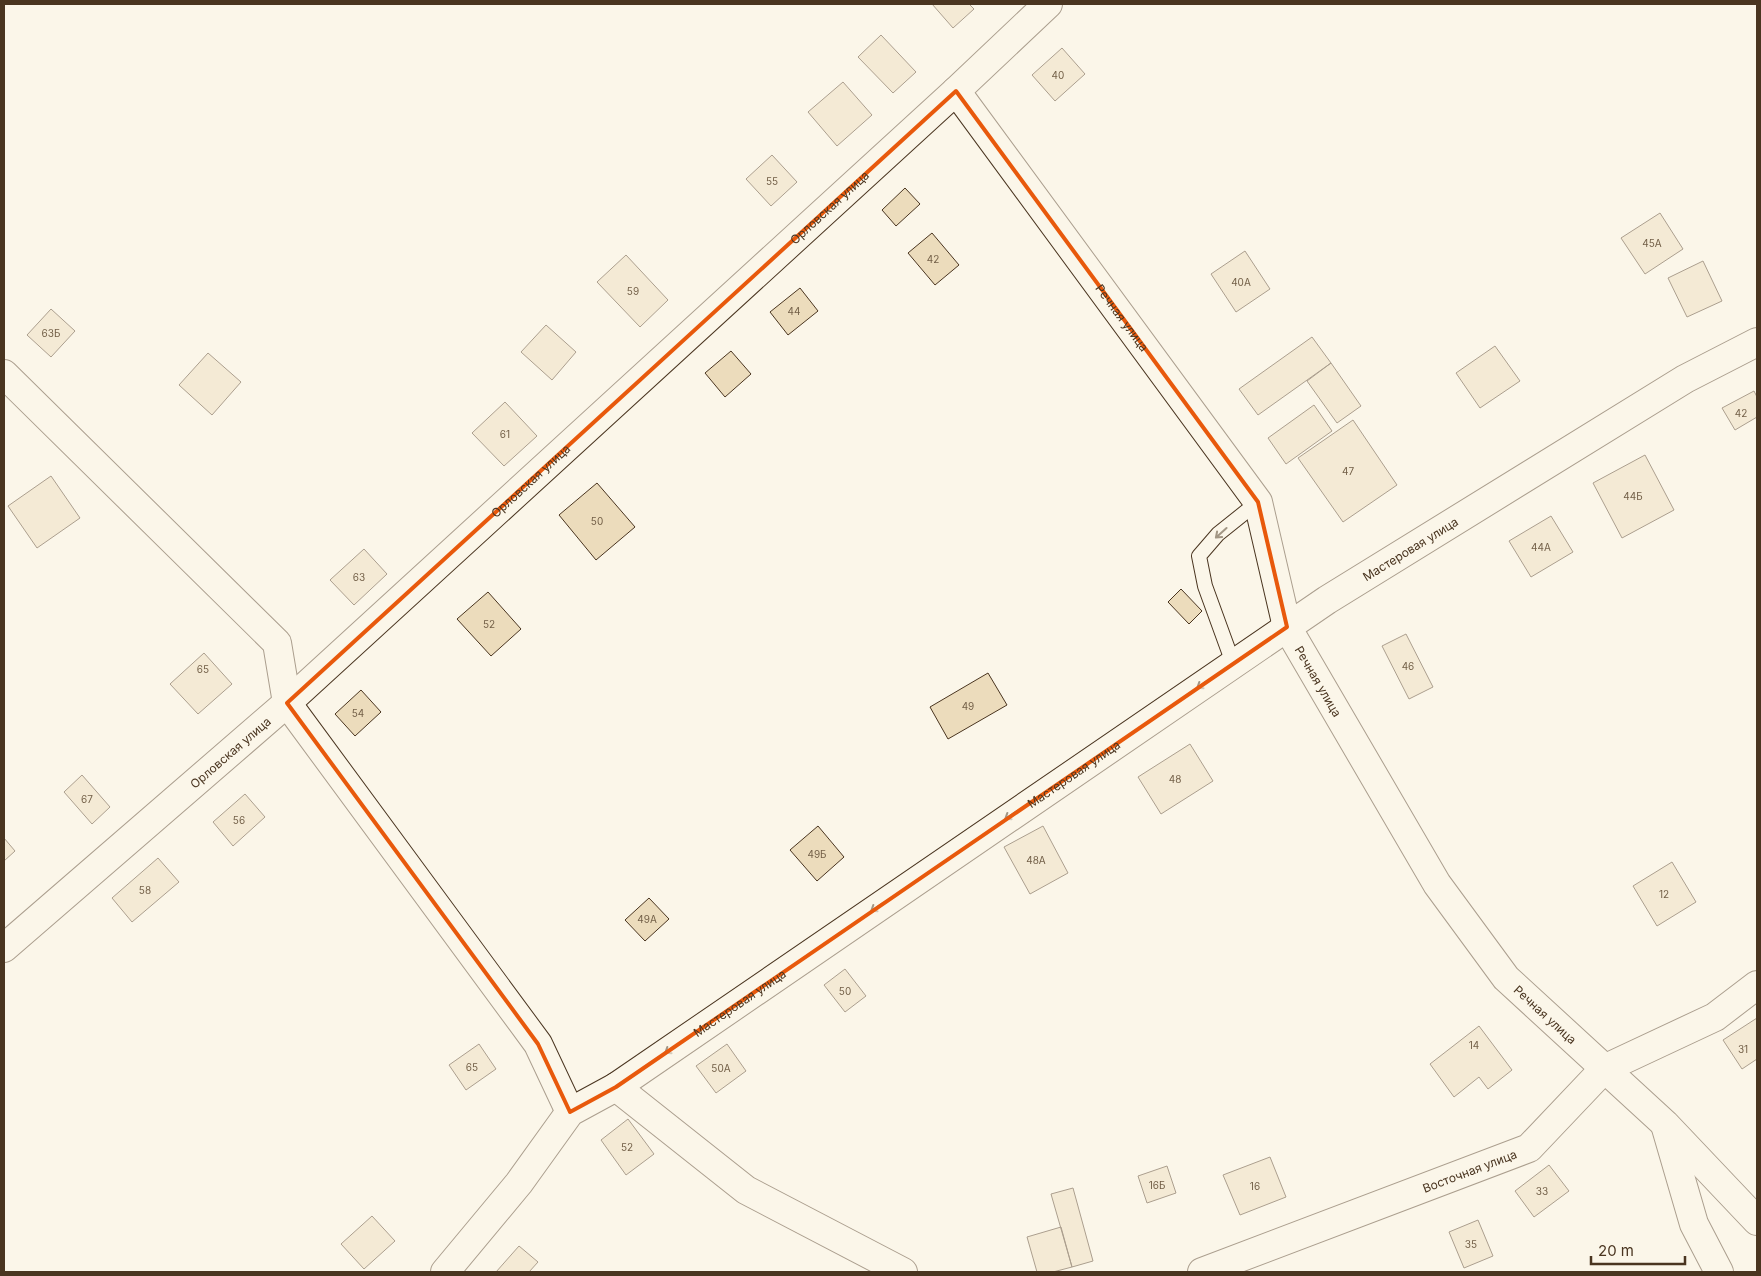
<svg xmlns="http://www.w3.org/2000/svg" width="1761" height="1276" font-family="Inter,sans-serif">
<rect width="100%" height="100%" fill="#fbf6e9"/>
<!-- building -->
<path fill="#ecdcbc" stroke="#4a3520" d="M 932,4 L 969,4 L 974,9 L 953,28 Z
M 881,35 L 916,72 L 893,93 L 858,57 Z
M 1062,48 L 1085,74 L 1055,101 L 1032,75 Z
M 843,82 L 872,115 L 837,146 L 808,112 Z
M 772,155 L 797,182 L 771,206 L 746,179 Z
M 905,188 L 920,204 L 896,226 L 882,210 Z
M 1660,213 L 1683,249 L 1645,274 L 1621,238 Z
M 932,233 L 959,265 L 935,285 L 908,253 Z
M 1245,251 L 1270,289 L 1236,312 L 1211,274 Z
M 626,255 L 668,300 L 640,327 L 597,282 Z
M 1703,261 L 1722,301 L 1687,317 L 1668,278 Z
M 800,288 L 818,311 L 788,335 L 770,312 Z
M 51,309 L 75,331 L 51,357 L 27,335 Z
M 546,325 L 576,352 L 552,380 L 521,352 Z
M 1312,337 L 1331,363 L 1258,415 L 1239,389 Z
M 1495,346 L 1520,381 L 1480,408 L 1456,373 Z
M 731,351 L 751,374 L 725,397 L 705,373 Z
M 208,353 L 241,382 L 212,415 L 179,385 Z
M 1331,363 L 1361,406 L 1337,423 L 1307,381 Z
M 1754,391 L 1757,397 L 1757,417 L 1735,430 L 1722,408 Z
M 505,402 L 537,436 L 504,466 L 472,433 Z
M 1314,405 L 1332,431 L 1286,464 L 1268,438 Z
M 1353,420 L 1397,485 L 1343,522 L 1298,458 Z
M 1645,455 L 1674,510 L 1622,538 L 1593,483 Z
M 51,476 L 80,518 L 37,548 L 8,506 Z
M 597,483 L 635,527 L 596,560 L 559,515 Z
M 1551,516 L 1573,552 L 1531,577 L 1509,541 Z
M 364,549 L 387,574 L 354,605 L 330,580 Z
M 1181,589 L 1202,611 L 1189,624 L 1168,602 Z
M 488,592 L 521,629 L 491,656 L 457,619 Z
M 1406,634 L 1433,687 L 1409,699 L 1382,646 Z
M 204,653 L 232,684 L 198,714 L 170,684 Z
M 988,673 L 1007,705 L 948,739 L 930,707 Z
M 361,690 L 381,712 L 355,736 L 335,714 Z
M 1190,744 L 1213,781 L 1161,814 L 1138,777 Z
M 82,775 L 110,807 L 92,824 L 64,792 Z
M 245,794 L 265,817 L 233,846 L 213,822 Z
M 818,826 L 844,857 L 817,881 L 790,850 Z
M 1043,826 L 1068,873 L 1030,894 L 1004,847 Z
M 4,838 L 15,851 L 4,861 Z
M 158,858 L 179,882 L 132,922 L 112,898 Z
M 1672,862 L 1696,902 L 1657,926 L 1633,886 Z
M 649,898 L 669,919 L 645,941 L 625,920 Z
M 845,969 L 866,996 L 845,1012 L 824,985 Z
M 1757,1018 L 1757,1059 L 1742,1069 L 1723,1040 Z
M 1479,1026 L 1512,1070 L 1488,1089 L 1479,1077 L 1454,1097 L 1430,1064 Z
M 479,1044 L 496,1069 L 466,1090 L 449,1065 Z
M 727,1044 L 746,1071 L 716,1093 L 696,1066 Z
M 628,1119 L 654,1154 L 626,1175 L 601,1140 Z
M 1270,1157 L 1286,1197 L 1240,1215 L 1223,1175 Z
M 1549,1165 L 1569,1191 L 1534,1217 L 1515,1191 Z
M 1167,1166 L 1176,1193 L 1147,1203 L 1138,1176 Z
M 1073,1188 L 1093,1261 L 1072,1267 L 1051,1194 Z
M 372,1216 L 395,1241 L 364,1269 L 341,1244 Z
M 1478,1220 L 1493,1256 L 1464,1268 L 1449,1232 Z
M 1061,1227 L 1072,1267 L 1053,1272 L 1037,1272 L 1027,1237 Z
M 519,1246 L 538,1262 L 529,1272 L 496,1272 Z"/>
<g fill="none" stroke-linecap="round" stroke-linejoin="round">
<!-- lane casing -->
<g stroke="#4a3520" stroke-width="16">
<path id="lane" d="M 1233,663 L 1205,586 L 1199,556 L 1218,534 L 1258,502"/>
</g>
<!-- street casing -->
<g stroke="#4a3520" stroke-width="30">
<g id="street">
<path id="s1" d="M 956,91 L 1258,502 L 1287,627 L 1437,884 L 1506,978 L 1665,1124 L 1757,1221"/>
<path d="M 4,374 L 277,643 L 287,703 L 538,1044 L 570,1112"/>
<path id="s2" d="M 4,948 L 287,703 L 956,91 L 1048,4"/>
<path d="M 616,1087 L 746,1190 L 903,1272"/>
<path d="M 1666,1128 L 1694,1224 L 1719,1272"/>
<path id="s3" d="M 445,1272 L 519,1183 L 570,1112 L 616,1087 L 1327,600 L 1685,379 L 1757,342"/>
<path id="s4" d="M 1202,1272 L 1529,1148 L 1604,1069 L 1715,1017 L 1757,985"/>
</g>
</g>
<!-- lane -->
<use href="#lane" stroke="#fbf6e9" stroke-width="14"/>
<!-- street -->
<use href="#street" stroke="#fbf6e9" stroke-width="28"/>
</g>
<!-- one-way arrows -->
<defs><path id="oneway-shaft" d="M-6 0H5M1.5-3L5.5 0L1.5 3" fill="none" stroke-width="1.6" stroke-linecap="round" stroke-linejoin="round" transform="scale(1.25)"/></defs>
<g stroke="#a29684">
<use href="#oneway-shaft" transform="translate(1221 533) rotate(138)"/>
<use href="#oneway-shaft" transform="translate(1203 684) rotate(146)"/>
<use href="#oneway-shaft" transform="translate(1011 815) rotate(146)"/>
<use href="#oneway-shaft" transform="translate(877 907) rotate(146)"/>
<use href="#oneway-shaft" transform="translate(671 1049) rotate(146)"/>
</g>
<!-- marked area -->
<path d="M0 0H1761V1276H0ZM 956,91 L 1258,502 L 1287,627 L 616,1087 L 570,1112 L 538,1044 L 287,703 Z" fill="#fbf6e9" fill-opacity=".55" fill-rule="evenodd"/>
<path fill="none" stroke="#e8590c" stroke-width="4" stroke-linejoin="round" d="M 956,91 L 1258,502 L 1287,627 L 616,1087 L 570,1112 L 538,1044 L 287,703 Z"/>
<g text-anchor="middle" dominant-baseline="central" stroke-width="4" stroke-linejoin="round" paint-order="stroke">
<!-- number labels -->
<g font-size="10" fill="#725f47">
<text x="1058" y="75">40</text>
<text x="772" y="181">55</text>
<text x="1652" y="243">45А</text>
<text x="933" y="259">42</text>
<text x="1241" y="282">40А</text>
<text x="633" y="291">59</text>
<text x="794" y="311">44</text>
<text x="51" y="333">63Б</text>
<text x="1741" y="413">42</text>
<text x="505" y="434">61</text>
<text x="1348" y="471">47</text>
<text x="1633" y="496">44Б</text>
<text x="597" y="521">50</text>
<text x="1541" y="547">44А</text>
<text x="359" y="577">63</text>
<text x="489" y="624">52</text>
<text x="1408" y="666">46</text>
<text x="203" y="669">65</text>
<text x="968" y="706">49</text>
<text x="358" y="713">54</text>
<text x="1175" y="779">48</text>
<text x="87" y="799">67</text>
<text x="239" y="820">56</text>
<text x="817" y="854">49Б</text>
<text x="1036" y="860">48А</text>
<text x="145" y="890">58</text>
<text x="1664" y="894">12</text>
<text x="647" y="919">49А</text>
<text x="845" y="991">50</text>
<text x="1474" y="1045">14</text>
<text x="1743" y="1049">31</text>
<text x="472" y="1067">65</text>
<text x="721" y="1068">50А</text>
<text x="627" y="1147">52</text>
<text x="1157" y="1185">16Б</text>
<text x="1255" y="1186">16</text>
<text x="1542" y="1191">33</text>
<text x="1471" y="1244">35</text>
</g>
<!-- street labels -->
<g font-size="12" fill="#4a3520" stroke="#fbf6e9">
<text stroke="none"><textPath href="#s2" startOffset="1109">Орловская улица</textPath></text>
<text stroke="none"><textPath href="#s1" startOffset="281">Речная улица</textPath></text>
<text stroke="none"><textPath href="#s2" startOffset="704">Орловская улица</textPath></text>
<text stroke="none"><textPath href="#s3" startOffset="1215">Мастеровая улица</textPath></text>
<text stroke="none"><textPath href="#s1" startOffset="701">Речная улица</textPath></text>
<text stroke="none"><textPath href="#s2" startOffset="299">Орловская улица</textPath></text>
<text stroke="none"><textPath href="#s3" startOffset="810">Мастеровая улица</textPath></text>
<text stroke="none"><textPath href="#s3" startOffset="405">Мастеровая улица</textPath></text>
<text stroke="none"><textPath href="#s1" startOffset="1106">Речная улица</textPath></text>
<text stroke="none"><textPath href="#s4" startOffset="286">Восточная улица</textPath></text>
</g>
</g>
<!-- border -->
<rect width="1761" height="1276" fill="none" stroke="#4a3520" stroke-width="10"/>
<!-- scale -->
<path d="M1591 1256v8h94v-8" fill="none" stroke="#4a3520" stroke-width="2.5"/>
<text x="1598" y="1256" font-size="15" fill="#4a3520" stroke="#fbf6e9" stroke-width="4" paint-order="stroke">20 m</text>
</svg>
